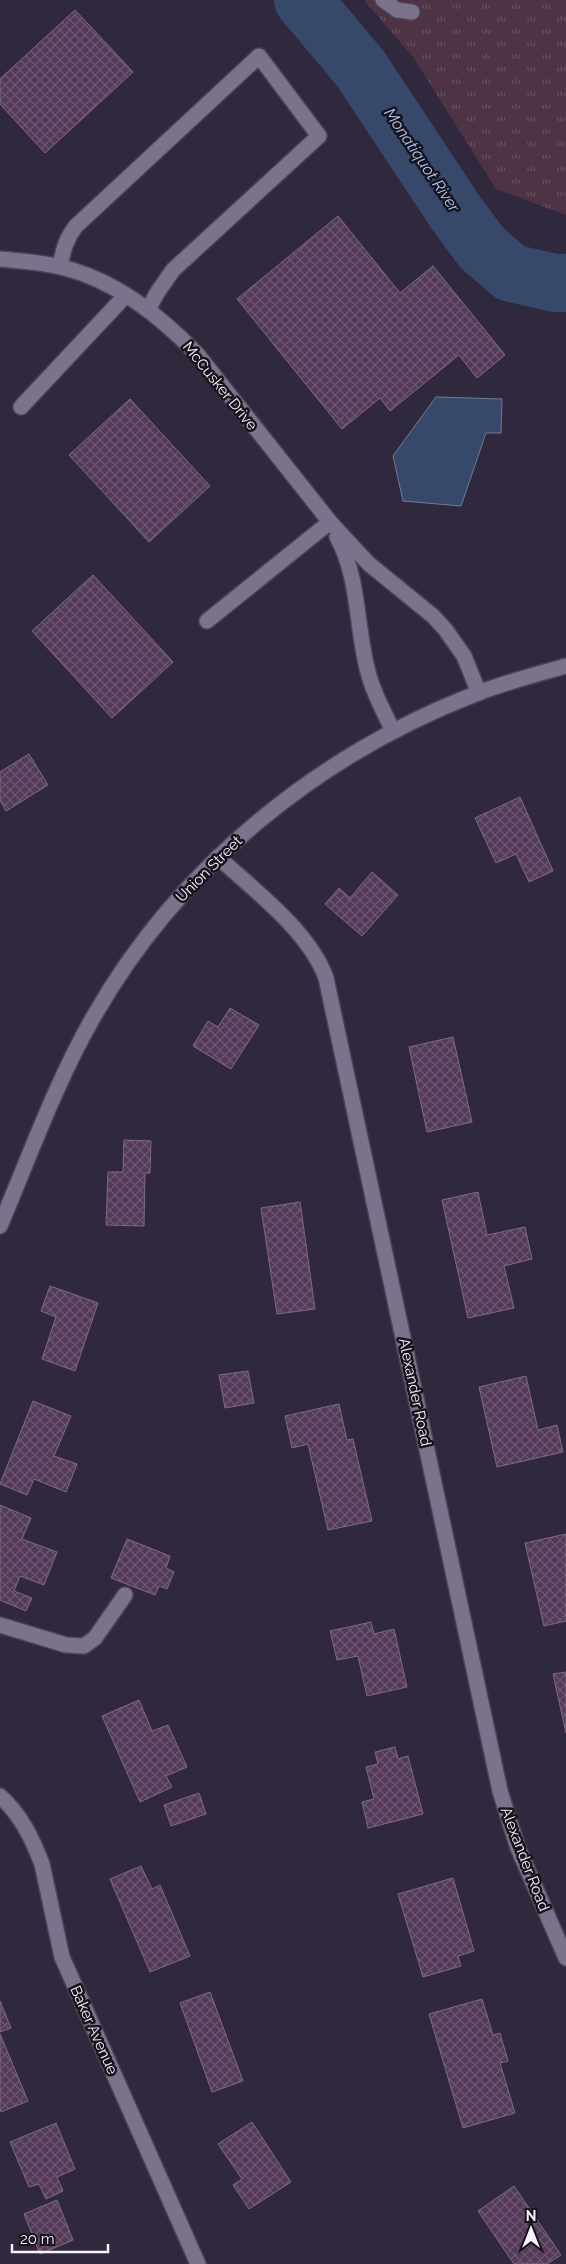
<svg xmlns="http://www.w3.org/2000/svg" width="566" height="2264" font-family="Raleway,sans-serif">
<defs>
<pattern id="park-tufts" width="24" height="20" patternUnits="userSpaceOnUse" patternTransform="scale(1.25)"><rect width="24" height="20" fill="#4d3343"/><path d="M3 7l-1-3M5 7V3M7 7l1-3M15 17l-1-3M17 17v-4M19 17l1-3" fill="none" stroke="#67515f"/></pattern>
<pattern id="building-cross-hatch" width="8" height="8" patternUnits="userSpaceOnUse" patternTransform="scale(1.25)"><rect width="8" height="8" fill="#543959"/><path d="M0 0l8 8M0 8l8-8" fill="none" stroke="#6d5672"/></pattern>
</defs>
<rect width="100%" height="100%" fill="#30283d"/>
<!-- park -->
<path fill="url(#park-tufts)" d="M 364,0 L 566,0 L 566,215 L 496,189 L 413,57 Z"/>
<!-- water -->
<path fill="#36496b" stroke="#707c97" d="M 436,397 L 502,399 L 501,433 L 486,433 L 461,506 L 403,501 L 393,456 Z"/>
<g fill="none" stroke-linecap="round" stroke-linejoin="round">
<!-- river -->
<path stroke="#36496b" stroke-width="58" d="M 303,0 L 360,68 L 456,213 L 482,248 L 511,273 L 555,283 L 566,283"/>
</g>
<!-- building -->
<path fill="url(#building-cross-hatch)" stroke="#7e6c81" d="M 75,10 L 133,72 L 45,153 L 0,104 L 0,79 Z
M 338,216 L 400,293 L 433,266 L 505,355 L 477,378 L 459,355 L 390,411 L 380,398 L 342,429 L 237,299 Z
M 130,399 L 210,486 L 149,542 L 69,455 Z
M 93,575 L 173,662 L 112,718 L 32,631 Z
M 29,754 L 48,785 L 6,811 L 0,800 L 0,772 Z
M 520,797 L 553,871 L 529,882 L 516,854 L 496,863 L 475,818 Z
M 372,872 L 398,895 L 362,936 L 325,904 L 339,888 L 350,898 Z
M 230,1008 L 259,1025 L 231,1069 L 193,1046 L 208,1021 L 218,1027 Z
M 453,1037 L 472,1122 L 427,1132 L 409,1047 Z
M 124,1140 L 151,1141 L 150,1173 L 145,1173 L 144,1226 L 106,1225 L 108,1172 L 123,1172 Z
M 478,1192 L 487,1235 L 525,1227 L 532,1259 L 504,1266 L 514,1308 L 468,1318 L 442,1200 Z
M 300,1202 L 315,1309 L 277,1314 L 261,1208 Z
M 50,1286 L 98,1303 L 75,1371 L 42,1359 L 56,1317 L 41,1311 Z
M 248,1371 L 254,1403 L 225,1408 L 219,1375 Z
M 526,1376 L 538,1430 L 557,1425 L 563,1452 L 497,1467 L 479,1387 Z
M 33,1401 L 71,1416 L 54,1456 L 77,1464 L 66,1492 L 34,1479 L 27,1495 L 0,1484 Z
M 339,1404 L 347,1440 L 353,1439 L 372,1521 L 328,1530 L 308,1444 L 292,1448 L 285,1416 Z
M 0,1505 L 31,1518 L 22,1539 L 57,1552 L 44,1585 L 20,1576 L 14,1591 L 32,1598 L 26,1611 L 0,1600 Z
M 566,1534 L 566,1621 L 544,1626 L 525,1543 Z
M 127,1539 L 170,1556 L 166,1568 L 174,1572 L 167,1589 L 159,1586 L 155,1595 L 111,1578 Z
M 371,1622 L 374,1634 L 394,1629 L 407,1687 L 367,1696 L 358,1656 L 337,1660 L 330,1631 Z
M 566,1672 L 566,1733 L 553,1674 Z
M 139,1700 L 152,1731 L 168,1725 L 187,1767 L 166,1776 L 172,1787 L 140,1802 L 102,1716 Z
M 395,1747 L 398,1759 L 408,1756 L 423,1814 L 368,1828 L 362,1802 L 374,1799 L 366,1767 L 378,1764 L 375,1752 Z
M 199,1793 L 206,1814 L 171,1826 L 164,1805 Z
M 141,1866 L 152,1889 L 160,1885 L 190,1956 L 150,1972 L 110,1879 Z
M 453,1878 L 474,1951 L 458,1956 L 461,1966 L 423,1977 L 398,1894 Z
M 210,1992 L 243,2081 L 212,2092 L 180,2003 Z
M 482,1999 L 493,2035 L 500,2033 L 508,2061 L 500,2063 L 515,2113 L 463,2128 L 429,2014 Z
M 0,2001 L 11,2028 L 0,2032 Z
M 0,2034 L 28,2101 L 1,2112 L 0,2109 Z
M 252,2122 L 291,2182 L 249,2209 L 233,2185 L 242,2179 L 218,2144 Z
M 56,2123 L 75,2169 L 57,2177 L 63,2191 L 46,2199 L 39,2184 L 29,2187 L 10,2142 Z
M 514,2186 L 561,2255 L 547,2264 L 514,2264 L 478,2211 Z
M 57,2200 L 73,2240 L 40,2254 L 24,2214 Z"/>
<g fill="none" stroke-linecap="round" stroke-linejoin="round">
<!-- lane casing -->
<g stroke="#494353" stroke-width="18">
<path id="lane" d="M 383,0 L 397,10 L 412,12
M 60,266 C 63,251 66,238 76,226 L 259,56 L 319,136 L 173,270 L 157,293 L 148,310
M 21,407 L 126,295
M 207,621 L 330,522
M 0,1625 L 66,1645 L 84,1646 L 95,1638 L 125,1595"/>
</g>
<!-- street casing -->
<g stroke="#494353" stroke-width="18">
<path id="street" d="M 0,259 C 20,261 41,262 61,267 C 115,280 159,315 197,354 L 330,522 L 369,564 L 433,616 L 445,629 L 464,656 L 479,693
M 337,537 C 359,577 356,624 367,668 C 372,690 383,710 393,731
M 218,857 C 255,891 309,931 326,978 L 500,1791 L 518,1848 L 566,1958
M 0,1796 C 21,1815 32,1838 42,1864 L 62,1957 L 198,2264"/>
</g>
<!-- secondary casing -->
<g stroke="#494353" stroke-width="18">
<path id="secondary" d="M 0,1226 C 30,1155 56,1082 94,1016 C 179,867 319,754 478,693 C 507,682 537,674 566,666"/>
</g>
<!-- lane -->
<use href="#lane" stroke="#7b728b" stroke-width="15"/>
<!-- street -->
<use href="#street" stroke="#7b728b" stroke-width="15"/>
<!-- secondary -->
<use href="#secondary" stroke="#7b728b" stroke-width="15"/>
</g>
<g text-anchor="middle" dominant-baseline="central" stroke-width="5" stroke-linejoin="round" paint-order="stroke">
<!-- street labels -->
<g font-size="15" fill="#f7f3fe" stroke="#17131c">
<text transform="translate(220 386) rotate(51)">McCusker Drive</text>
<text transform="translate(209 869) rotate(-45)">Union Street</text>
<text transform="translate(415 1392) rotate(78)">Alexander Road</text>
<text transform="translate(525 1859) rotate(69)">Alexander Road</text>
<text transform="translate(94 2030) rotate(66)">Baker Avenue</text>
</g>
<!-- water labels -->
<g font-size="16" font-style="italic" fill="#aec9fa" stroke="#17131c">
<text transform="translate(422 160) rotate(56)">Monatiquot River</text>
</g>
</g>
<!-- north arrow -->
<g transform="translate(531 2229)" stroke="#17131c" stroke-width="4" paint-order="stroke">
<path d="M0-4L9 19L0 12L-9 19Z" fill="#f7f3fe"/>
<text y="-8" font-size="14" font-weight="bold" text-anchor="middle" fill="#f7f3fe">N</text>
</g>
<!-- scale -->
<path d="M12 2244v8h96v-8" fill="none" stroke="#f7f3fe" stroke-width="2.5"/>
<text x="20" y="2244" font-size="15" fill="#f7f3fe" stroke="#17131c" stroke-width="4" paint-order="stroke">20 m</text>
</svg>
